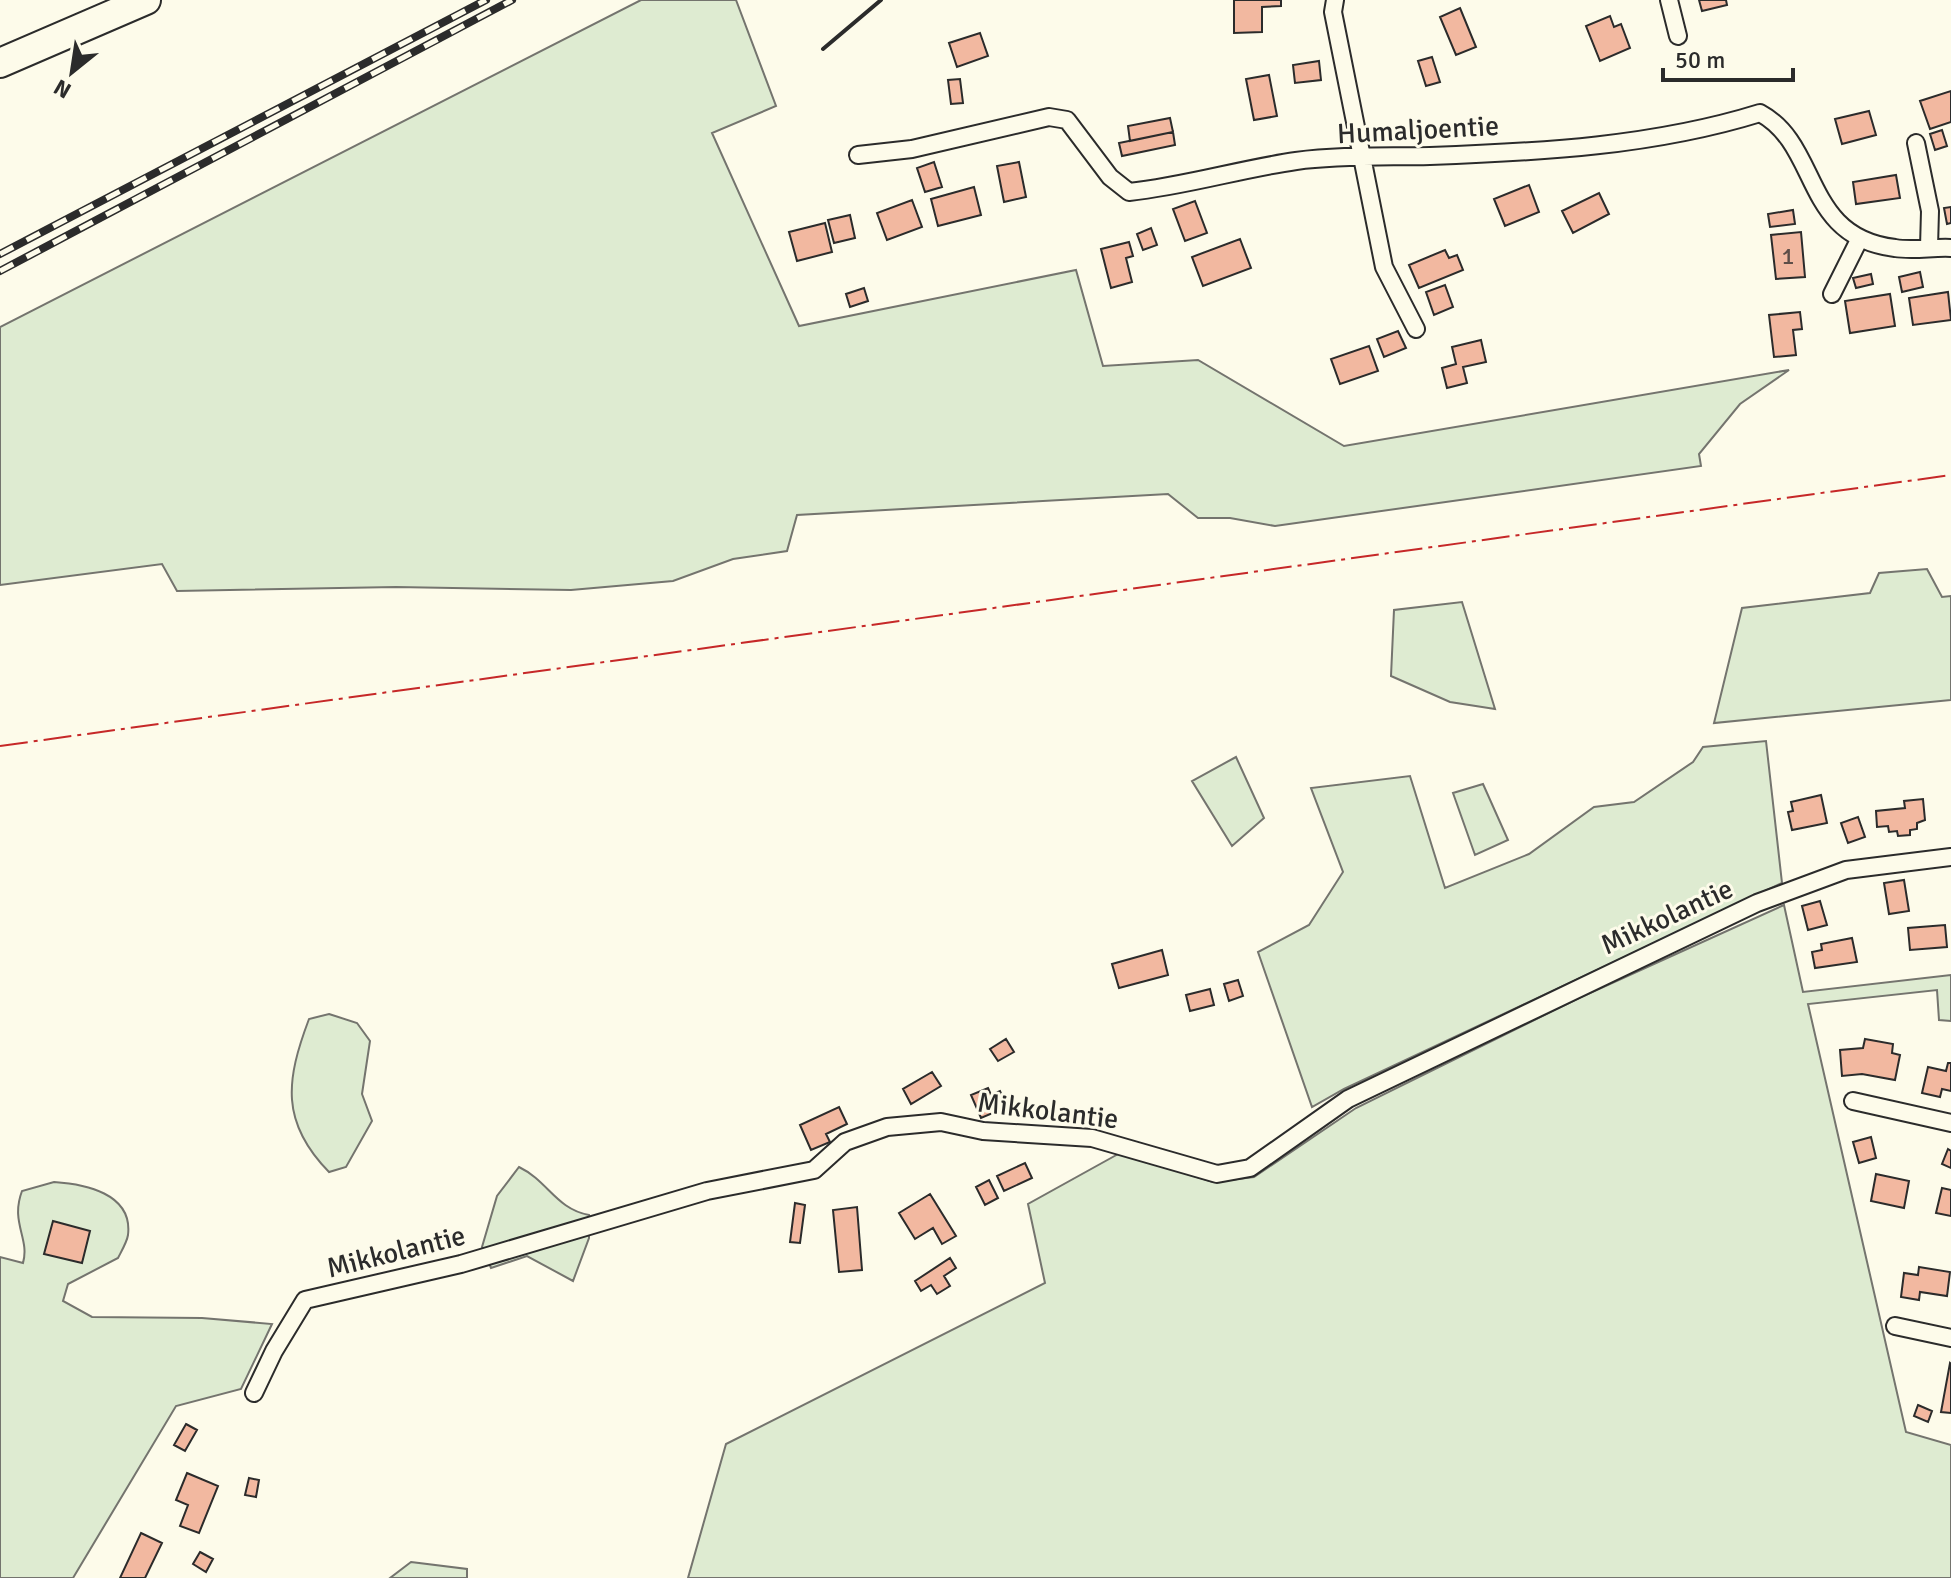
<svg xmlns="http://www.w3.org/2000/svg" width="1951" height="1578" font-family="Signika,sans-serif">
<rect width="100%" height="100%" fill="#fdfbea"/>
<!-- green -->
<path fill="#deebd1" stroke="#74746e" stroke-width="2" d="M 641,0 L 736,0 L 776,106 L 712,133 L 799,326 L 1076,270 L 1103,366 L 1198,360 L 1344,446 L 1789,370 L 1740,404 L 1699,454 L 1701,466 L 1275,526 L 1230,518 L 1198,518 L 1168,494 L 797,515 L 787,551 L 733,559 L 673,581 L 571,590 L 396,587 L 177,591 L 162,564 L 0,585 L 0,327 Z
M 1927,569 L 1942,597 L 1951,596 L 1951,700 L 1714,723 L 1742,608 L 1870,593 L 1879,573 Z
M 1462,602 L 1495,709 L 1450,702 L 1391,676 L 1394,610 Z
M 1766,741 L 1782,883 L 1344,1089 L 1312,1107 L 1258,952 L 1309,925 L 1343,872 L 1311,788 L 1410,776 L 1445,888 L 1529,854 L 1594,807 L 1634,802 L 1693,762 L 1703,747 Z
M 1236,757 L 1264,818 L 1232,846 L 1192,781 Z
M 1483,784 L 1508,840 L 1475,855 L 1453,793 Z
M 1784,905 L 1803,992 L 1951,975 L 1951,1021 L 1939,1020 L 1937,990 L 1808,1004 L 1906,1432 L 1951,1445 L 1951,1578 L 688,1578 L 726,1444 L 1045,1283 L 1028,1204 L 1120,1153 L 1213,1182 L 1254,1177 L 1356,1108 L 1579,998 Z
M 329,1014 L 357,1023 L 370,1041 L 362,1094 L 372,1121 L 346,1167 L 329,1172 C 280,1122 286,1080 309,1019 Z
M 519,1167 C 548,1181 556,1209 589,1215 L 589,1238 L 573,1281 L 527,1256 L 491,1268 L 482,1247 L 497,1196 Z
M 54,1182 C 84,1184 133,1193 128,1235 C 127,1242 121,1252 118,1258 L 68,1284 L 63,1301 L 92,1317 L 202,1318 L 272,1324 L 241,1389 L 176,1406 L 73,1578 L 0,1578 L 0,1257 L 23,1263 C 30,1238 10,1223 22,1191 Z
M 411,1562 L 467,1569 L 467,1578 L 390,1578 Z"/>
<!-- building -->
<path fill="#f2b8a0" stroke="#2b2b2b" stroke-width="2" d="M 1234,0 L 1281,0 L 1281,6 L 1262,7 L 1262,32 L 1234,33 Z
M 1699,0 L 1726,0 L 1727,5 L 1702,11 Z
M 1460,8 L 1476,47 L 1456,55 L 1440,17 Z
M 1610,16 L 1614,27 L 1621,24 L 1630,48 L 1600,61 L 1586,26 Z
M 980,33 L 988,56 L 957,67 L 949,43 Z
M 1432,57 L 1440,82 L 1426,86 L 1418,61 Z
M 1319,61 L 1321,80 L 1295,83 L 1293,65 Z
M 1269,75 L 1277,116 L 1254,120 L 1246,79 Z
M 960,79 L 963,103 L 951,104 L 948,80 Z
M 1951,91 L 1951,122 L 1930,129 L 1920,101 Z
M 1869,111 L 1876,135 L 1842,144 L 1835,119 Z
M 1170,118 L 1173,132 L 1130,141 L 1128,126 Z
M 1942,130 L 1947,146 L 1935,150 L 1930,134 Z
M 1173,132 L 1175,145 L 1122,156 L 1119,143 Z
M 934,162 L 942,187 L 925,192 L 917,168 Z
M 1019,162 L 1026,197 L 1004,202 L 997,166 Z
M 1896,175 L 1900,198 L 1856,204 L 1853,182 Z
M 1529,185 L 1539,212 L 1505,226 L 1494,199 Z
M 974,187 L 981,215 L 938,226 L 931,199 Z
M 1599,193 L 1609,214 L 1573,233 L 1562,211 Z
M 912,200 L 922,227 L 887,240 L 877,213 Z
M 1195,201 L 1207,233 L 1185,241 L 1173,209 Z
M 1951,207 L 1951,223 L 1947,224 L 1944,208 Z
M 1793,210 L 1795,224 L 1770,227 L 1768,214 Z
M 850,215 L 855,238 L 834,243 L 828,220 Z
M 825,223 L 832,252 L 797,261 L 789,232 Z
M 1151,228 L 1157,245 L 1143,250 L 1137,234 Z
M 1801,232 L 1805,277 L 1776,279 L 1771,235 Z
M 1240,239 L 1251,268 L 1203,286 L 1192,257 Z
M 1129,242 L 1133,256 L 1126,258 L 1132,282 L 1111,288 L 1101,249 Z
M 1445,250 L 1449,258 L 1457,255 L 1463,270 L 1419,288 L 1409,265 Z
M 1920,272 L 1923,287 L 1902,292 L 1899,277 Z
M 1871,274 L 1873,284 L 1856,288 L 1853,278 Z
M 1445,285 L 1453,307 L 1434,315 L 1426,292 Z
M 864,288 L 868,301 L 850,307 L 846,294 Z
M 1948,292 L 1951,320 L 1913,325 L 1909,298 Z
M 1890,294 L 1895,326 L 1850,333 L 1845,301 Z
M 1800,312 L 1802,329 L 1793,330 L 1796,355 L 1774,357 L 1769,315 Z
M 1398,331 L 1406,348 L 1384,357 L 1377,339 Z
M 1481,340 L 1486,362 L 1463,367 L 1467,383 L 1447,388 L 1442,368 L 1456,364 L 1452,347 Z
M 1369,346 L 1378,371 L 1340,384 L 1331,359 Z
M 1821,795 L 1827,823 L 1792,830 L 1788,812 L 1793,811 L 1791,802 Z
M 1923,799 L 1925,820 L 1917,823 L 1917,829 L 1910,830 L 1910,835 L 1898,836 L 1897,831 L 1889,832 L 1888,826 L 1877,827 L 1876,811 L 1905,808 L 1904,801 Z
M 1858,817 L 1865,837 L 1848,843 L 1841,823 Z
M 1904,880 L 1909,911 L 1889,914 L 1884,883 Z
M 1820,901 L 1827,925 L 1808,930 L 1802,906 Z
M 1945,925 L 1947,947 L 1910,950 L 1908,928 Z
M 1852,938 L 1857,962 L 1815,968 L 1812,952 L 1822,950 L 1821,944 Z
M 1162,950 L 1168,975 L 1119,988 L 1112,964 Z
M 1238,980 L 1243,996 L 1229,1001 L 1224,984 Z
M 1210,989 L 1214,1005 L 1190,1011 L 1186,995 Z
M 1006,1039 L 1014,1052 L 998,1061 L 990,1049 Z
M 1865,1039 L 1893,1044 L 1892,1053 L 1900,1055 L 1895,1080 L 1862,1074 L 1842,1076 L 1840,1050 L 1863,1048 Z
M 1948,1063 L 1951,1063 L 1951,1091 L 1942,1089 L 1940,1097 L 1922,1093 L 1928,1067 L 1946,1071 Z
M 932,1072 L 941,1086 L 911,1104 L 903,1089 Z
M 988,1088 L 991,1095 L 1000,1091 L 1007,1107 L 981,1118 L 971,1095 Z
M 839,1107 L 847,1124 L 826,1134 L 830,1142 L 811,1150 L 800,1125 Z
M 1871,1137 L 1876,1158 L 1859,1163 L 1853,1142 Z
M 1948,1149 L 1951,1151 L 1951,1168 L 1942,1164 Z
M 1025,1163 L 1032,1178 L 1004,1191 L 997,1176 Z
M 1876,1174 L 1909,1181 L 1904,1208 L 1871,1201 Z
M 989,1180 L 998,1198 L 985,1205 L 976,1187 Z
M 1942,1188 L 1951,1190 L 1951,1216 L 1936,1213 Z
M 930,1194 L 956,1236 L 942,1244 L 933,1228 L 915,1239 L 899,1213 Z
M 795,1203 L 805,1205 L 800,1243 L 790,1242 Z
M 857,1207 L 862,1270 L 839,1272 L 833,1210 Z
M 53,1221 L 90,1231 L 82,1263 L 44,1254 Z
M 950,1258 L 956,1268 L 944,1276 L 950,1286 L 937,1294 L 931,1285 L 921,1291 L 915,1281 Z
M 1919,1267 L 1950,1272 L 1947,1296 L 1920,1292 L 1919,1300 L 1901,1297 L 1904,1273 L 1918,1275 Z
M 1950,1363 L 1951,1364 L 1951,1413 L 1941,1412 Z
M 1918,1405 L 1932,1411 L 1928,1422 L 1914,1416 Z
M 186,1424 L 197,1430 L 185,1451 L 174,1445 Z
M 187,1473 L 218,1486 L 199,1533 L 180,1526 L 188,1505 L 176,1500 Z
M 249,1478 L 259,1480 L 256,1497 L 245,1495 Z
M 141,1533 L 162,1543 L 145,1578 L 120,1578 Z
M 200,1552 L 213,1559 L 206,1572 L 193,1564 Z"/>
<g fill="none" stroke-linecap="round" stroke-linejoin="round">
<!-- street casing -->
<g stroke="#2b2b2b" stroke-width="20">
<path id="street" d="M 1335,0 L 1333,12 L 1384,267 L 1416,329
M 1669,0 L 1678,36
M 1916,143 L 1930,211 L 1929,247
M 858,155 L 912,149 L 1049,117 L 1067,120 L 1110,177 L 1129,192 C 1186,186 1240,169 1296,161 C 1340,155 1386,157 1430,156 C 1541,152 1654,146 1760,113 C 1821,146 1802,237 1895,248 C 1913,251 1933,247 1951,248
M 1832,294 L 1860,238
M 1853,1101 L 1951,1123
M 1895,1326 L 1951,1338
M 254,1393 L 274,1351 L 305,1300 L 461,1264 L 707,1191 L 814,1170 L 845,1142 L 887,1127 L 941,1122 L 983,1131 L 1092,1138 L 1217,1174 L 1250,1168 L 1348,1099 L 1757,903 L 1846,870 L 1951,857"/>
</g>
<!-- highway casing -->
<g stroke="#2b2b2b" stroke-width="32">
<path id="highway" d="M 0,63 L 146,0"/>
</g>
<!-- street -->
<use href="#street" stroke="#fdfbea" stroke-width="16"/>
<!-- highway -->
<use href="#highway" stroke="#fdfbea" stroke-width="28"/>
<!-- rail casing -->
<g stroke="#2b2b2b" stroke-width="8">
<path id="rail" d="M 0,254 L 486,0
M 0,271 L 512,0"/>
</g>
<!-- rail -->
<use href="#rail" stroke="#fdfbea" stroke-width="5" stroke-dasharray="15" stroke-linecap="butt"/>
<!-- wall -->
<path stroke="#2b2b2b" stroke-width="4" d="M 823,49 L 881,0"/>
<!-- power -->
<path stroke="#c62828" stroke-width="2" stroke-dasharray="28 6 4 6" stroke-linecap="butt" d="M 0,746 L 1951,475"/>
</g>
<g text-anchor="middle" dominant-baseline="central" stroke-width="6" stroke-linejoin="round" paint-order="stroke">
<!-- number labels -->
<g font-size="24" fill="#5d4e48">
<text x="1788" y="256">1</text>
</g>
<!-- street labels -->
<g font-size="28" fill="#2b2b2b" stroke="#fdfbea">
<text transform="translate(1418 130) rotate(-3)">Humaljoentie</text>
<text transform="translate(1667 917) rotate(-25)">Mikkolantie</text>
<text transform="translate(1048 1111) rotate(7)">Mikkolantie</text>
<text transform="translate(396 1252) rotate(-14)">Mikkolantie</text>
</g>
</g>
<!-- north arrow -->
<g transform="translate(72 72) rotate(210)" stroke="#fdfbea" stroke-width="6" paint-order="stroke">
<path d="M0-6L14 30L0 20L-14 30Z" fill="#2b2b2b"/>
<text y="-12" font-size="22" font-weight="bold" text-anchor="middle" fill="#2b2b2b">N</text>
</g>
<!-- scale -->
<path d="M1663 68v12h130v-12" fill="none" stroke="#2b2b2b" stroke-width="4"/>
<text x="1675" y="68" font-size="24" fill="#2b2b2b" stroke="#fdfbea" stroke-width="6" paint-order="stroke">50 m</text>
</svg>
